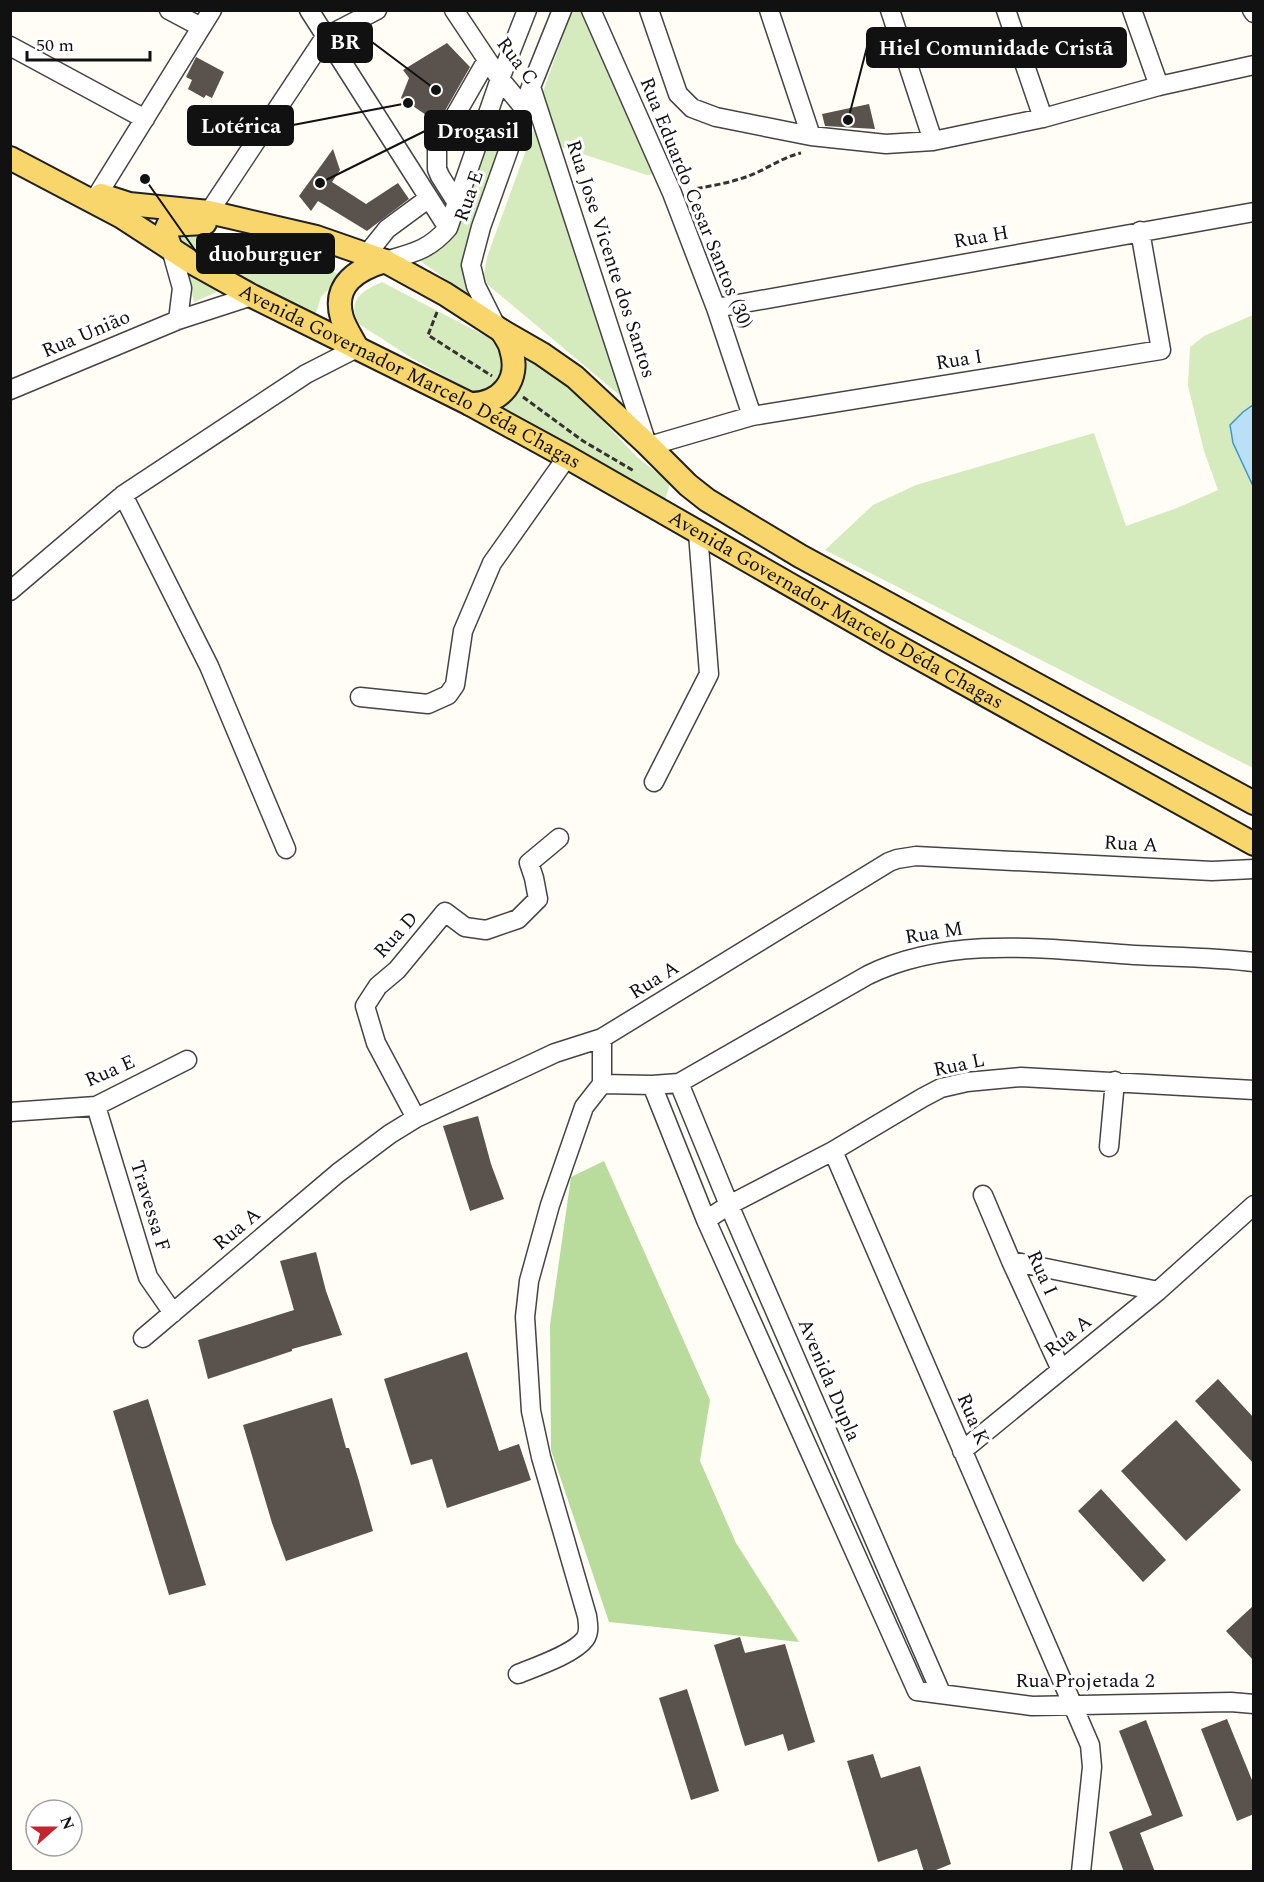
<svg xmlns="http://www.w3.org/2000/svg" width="1264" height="1882" font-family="Spectral,serif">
<rect width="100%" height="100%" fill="#fffdf5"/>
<!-- green -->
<path fill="#d5ebbd" d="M 572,11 L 582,11 L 655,174 L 647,175 L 558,146 L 541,97 Z
M 498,108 L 512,120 L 466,255 L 482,305 L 416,258 L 426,255 Z
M 536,123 L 630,404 L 487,284 L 484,274 L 487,257 Z
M 193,231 L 256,236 L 297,250 L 341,276 L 321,297 L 314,319 L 181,248 L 179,239 L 183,232 Z
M 187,270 L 219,291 L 194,302 Z
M 382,282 L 497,342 L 506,370 L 499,389 L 477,394 L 415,360 L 359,324 C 346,300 362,291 382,282 Z
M 1253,315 L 1253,768 L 825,550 L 873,505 L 916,485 L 1094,433 L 1126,526 L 1177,508 L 1218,490 L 1204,451 L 1188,386 L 1190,347 L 1204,336 Z
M 518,351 L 573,389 L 637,457 L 670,483 L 664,504 L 497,408 Z"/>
<!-- forest -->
<path fill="#b9dc9c" d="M 604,1161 L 710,1400 L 700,1461 L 736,1543 L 799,1642 L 609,1622 L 551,1450 L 550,1325 L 571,1177 Z"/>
<!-- water -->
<path fill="#b9e0f7" stroke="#3f96cf" stroke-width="1.5" d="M 1253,405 L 1253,486 L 1233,443 L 1230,425 L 1243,412 Z"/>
<!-- building -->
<path fill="#5a524d" d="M 447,43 L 470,67 L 438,123 L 401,98 L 409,78 L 403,70 Z
M 196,57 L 224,72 L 212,98 L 206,95 L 204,98 L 188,89 L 192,80 L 186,77 Z
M 869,104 L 875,129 L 825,126 L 822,114 Z
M 333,149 L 340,170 L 332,182 L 366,204 L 398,183 L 409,199 L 367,231 L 318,201 L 311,211 L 299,196 Z
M 478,1116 L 491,1164 L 504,1199 L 470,1211 L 443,1126 Z
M 316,1252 L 326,1291 L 342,1335 L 292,1349 L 292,1351 L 208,1379 L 198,1340 L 294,1310 L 280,1261 Z
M 467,1352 L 499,1451 L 519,1444 L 531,1480 L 447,1508 L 432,1459 L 411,1465 L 384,1379 Z
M 1218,1379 L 1254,1418 L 1254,1464 L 1195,1401 Z
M 332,1398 L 346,1448 L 349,1448 L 359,1481 L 373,1531 L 286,1561 L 272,1523 L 243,1425 Z
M 148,1399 L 206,1585 L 169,1595 L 113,1411 Z
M 1176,1420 L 1241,1490 L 1186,1541 L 1121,1471 Z
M 1101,1489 L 1166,1560 L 1143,1582 L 1078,1511 Z
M 1254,1605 L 1254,1661 L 1226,1631 Z
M 740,1637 L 745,1653 L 785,1644 L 815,1742 L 788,1751 L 783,1734 L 745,1746 L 714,1645 Z
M 687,1689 L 719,1791 L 691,1800 L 659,1698 Z
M 1227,1719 L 1254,1785 L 1254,1814 L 1237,1821 L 1201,1729 Z
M 1146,1720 L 1183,1816 L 1140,1833 L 1155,1872 L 1124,1872 L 1109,1832 L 1152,1815 L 1119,1731 Z
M 873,1754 L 881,1778 L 920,1766 L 951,1864 L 931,1872 L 924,1872 L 917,1849 L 878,1862 L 847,1761 Z"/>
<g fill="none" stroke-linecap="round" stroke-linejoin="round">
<!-- minor casing -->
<g stroke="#444" stroke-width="21">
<path id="minor" d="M 169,10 L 201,27
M 309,10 L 448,228
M 454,10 L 500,79 L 524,108
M 591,10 L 672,193 L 716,308 L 752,416
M 649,10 L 678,94 L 692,108 L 716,117 L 811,136 L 886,144 L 933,141 L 1043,118 L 1159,86 L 1254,65
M 769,10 L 811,136
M 890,10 L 933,141
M 1006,10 L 1043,118
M 1132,10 L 1159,86
M 1252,10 L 1254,13
M 10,46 L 145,119
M 531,87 L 647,444
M 98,194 L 212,10
M 457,203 L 440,176 L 437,169 L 437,147 L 487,60
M 209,212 L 325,37 L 377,10
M 171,249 L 182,288 L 178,320
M 367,254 L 387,229 L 429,198
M 385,261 C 413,253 429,250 448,228 L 500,79 L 527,10
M 716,308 L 1254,212
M 497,328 L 476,286 L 471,265 L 481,227 L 531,87 L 562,10
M 10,390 L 178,320 L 252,296
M 649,446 L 752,416 L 1161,350 L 1140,231
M 123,495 L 209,666 L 286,849
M 10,591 L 123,495 L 306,374 L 357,348
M 360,697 L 428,704 L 448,695 L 455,685 L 463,631 L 492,563 L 567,457
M 654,782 L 709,674 L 698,533
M 679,1083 L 729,1205 L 941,1693
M 602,1084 L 602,1038
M 652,1085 L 706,1220 L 917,1691 L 1032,1706 L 1231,1702 L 1254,1704
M 96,1106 L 148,1277 L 173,1313
M 10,1112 L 96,1106 L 187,1060
M 416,1118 L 376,1043 L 365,1006 L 378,986 L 397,970 L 445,912 L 465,927 L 486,930 L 518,919 L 538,899 L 534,878 L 529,863 L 559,838
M 1109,1147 L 1115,1081
M 833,1151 L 1090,1745 L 1092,1767 L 1081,1872
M 983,1195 L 1011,1261 L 1061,1370
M 706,1220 L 729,1205 L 833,1151 L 922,1098 L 941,1088 L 967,1082 L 1021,1077 L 1254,1090
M 1011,1261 L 1158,1291
M 143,1338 L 338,1173 L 390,1134 L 416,1118 L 555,1053 L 602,1038 L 889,862 L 897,859 L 916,856 L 1212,871 L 1254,869
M 962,1451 L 1158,1291 L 1254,1205
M 518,1674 C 535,1667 574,1654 585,1639 C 590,1632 588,1624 587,1616 L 541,1457 L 531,1411 L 525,1317 L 529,1281 L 550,1205 L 584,1107 L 602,1084 L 652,1085 L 679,1083 L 868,975 C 950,935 1046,949 1134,955 C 1174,957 1215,957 1254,962"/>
</g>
<!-- major casing -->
<g stroke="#222" stroke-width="26">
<g id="major">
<path id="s1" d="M 10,158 L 122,217 L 191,262 L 252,296 L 470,404 L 567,457 L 890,642 L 1254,844"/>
<path d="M 101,195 L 129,204 L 209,212 L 316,237 L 385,261 L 445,294 L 502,331 L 542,354 L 575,377 L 647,444 L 688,485 L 707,500 L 800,556 L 1254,803"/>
<path d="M 171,249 L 165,232 L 168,225 L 205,223"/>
<path d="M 357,348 C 352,338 345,328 342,318 C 332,284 358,269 385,261"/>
<path d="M 470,404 C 501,404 521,380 511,349 C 510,343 505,337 502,331"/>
</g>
</g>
<!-- path -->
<path stroke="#333" stroke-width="3" stroke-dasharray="6 3" stroke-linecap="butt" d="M 688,190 C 711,186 737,182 758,172 C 773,165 784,157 801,153
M 437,312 L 428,335 L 492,376
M 523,397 L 583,441 L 634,471"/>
<!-- minor -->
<use href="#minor" stroke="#fff" stroke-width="18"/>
<!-- major -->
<use href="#major" stroke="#f9d66b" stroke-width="22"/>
</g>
<g text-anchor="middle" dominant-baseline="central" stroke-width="6" stroke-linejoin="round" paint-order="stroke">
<!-- street labels -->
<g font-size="20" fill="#111" stroke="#fff">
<text transform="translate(517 61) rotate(53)">Rua C</text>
<text transform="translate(469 196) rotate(-71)">Rua E</text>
<text transform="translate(696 203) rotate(68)">Rua Eduardo Cesar Santos (30)</text>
<text transform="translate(981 237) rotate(-10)">Rua H</text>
<text transform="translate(611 259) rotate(72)">Rua Jose Vicente dos Santos</text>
<text transform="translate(86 334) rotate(-23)">Rua União</text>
<text transform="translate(959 360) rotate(-9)">Rua I</text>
<text stroke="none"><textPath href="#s1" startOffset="456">Avenida Governador Marcelo Déda Chagas</textPath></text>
<text stroke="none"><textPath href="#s1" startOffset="942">Avenida Governador Marcelo Déda Chagas</textPath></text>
<text transform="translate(1131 844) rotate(3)">Rua A</text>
<text transform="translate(934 933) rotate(-9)">Rua M</text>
<text transform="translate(396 935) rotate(-48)">Rua D</text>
<text transform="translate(654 980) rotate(-32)">Rua A</text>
<text transform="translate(959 1065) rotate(-12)">Rua L</text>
<text transform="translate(110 1071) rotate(-24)">Rua E</text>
<text transform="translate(150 1206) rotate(73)">Travessa F</text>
<text transform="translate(237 1229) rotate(-40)">Rua A</text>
<text transform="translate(1042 1273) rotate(66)">Rua I</text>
<text transform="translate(1068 1336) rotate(-39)">Rua A</text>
<text transform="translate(829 1380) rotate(67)">Avenida Dupla</text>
<text transform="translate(973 1419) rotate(67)">Rua K</text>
<text x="1085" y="1681">Rua Projetada 2</text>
</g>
</g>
<!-- callouts -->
<path fill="none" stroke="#111" stroke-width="2" d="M436 90L372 42M848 120L867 47M408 103L293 125M320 183L425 131M145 179L197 253"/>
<g fill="#111" stroke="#fff" stroke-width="2">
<circle cx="436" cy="90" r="6"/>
<circle cx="848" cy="120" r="6"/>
<circle cx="408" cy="103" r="6"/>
<circle cx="320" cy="183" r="6"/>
<circle cx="145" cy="179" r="6"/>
</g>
<g fill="#111" stroke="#111" stroke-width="2">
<rect x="318" y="23" width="54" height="39" rx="6"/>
<rect x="867" y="28" width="259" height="39" rx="6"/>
<rect x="188" y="106" width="105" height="39" rx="6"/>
<rect x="425" y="111" width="106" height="39" rx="6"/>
<rect x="197" y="234" width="137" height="39" rx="6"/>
</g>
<g font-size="21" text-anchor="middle" font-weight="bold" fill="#fff">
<text x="345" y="49">BR</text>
<text x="996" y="55">Hiel Comunidade Cristã</text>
<text x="241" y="133">Lotérica</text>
<text x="478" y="138">Drogasil</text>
<text x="265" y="261">duoburguer</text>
</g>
<!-- border -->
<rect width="1264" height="1882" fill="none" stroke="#111111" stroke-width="24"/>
<!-- north arrow -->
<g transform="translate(54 1828) rotate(69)"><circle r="28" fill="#ffffff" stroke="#a0a0a0" stroke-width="1.5"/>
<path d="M0-4.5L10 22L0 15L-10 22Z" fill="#c4262e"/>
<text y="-9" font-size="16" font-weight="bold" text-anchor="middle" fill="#111111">N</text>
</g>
<!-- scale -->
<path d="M27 51v9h123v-9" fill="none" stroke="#111111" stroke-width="3"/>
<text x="36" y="51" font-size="18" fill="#111111" stroke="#ffffff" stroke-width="4.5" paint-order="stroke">50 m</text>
</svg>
